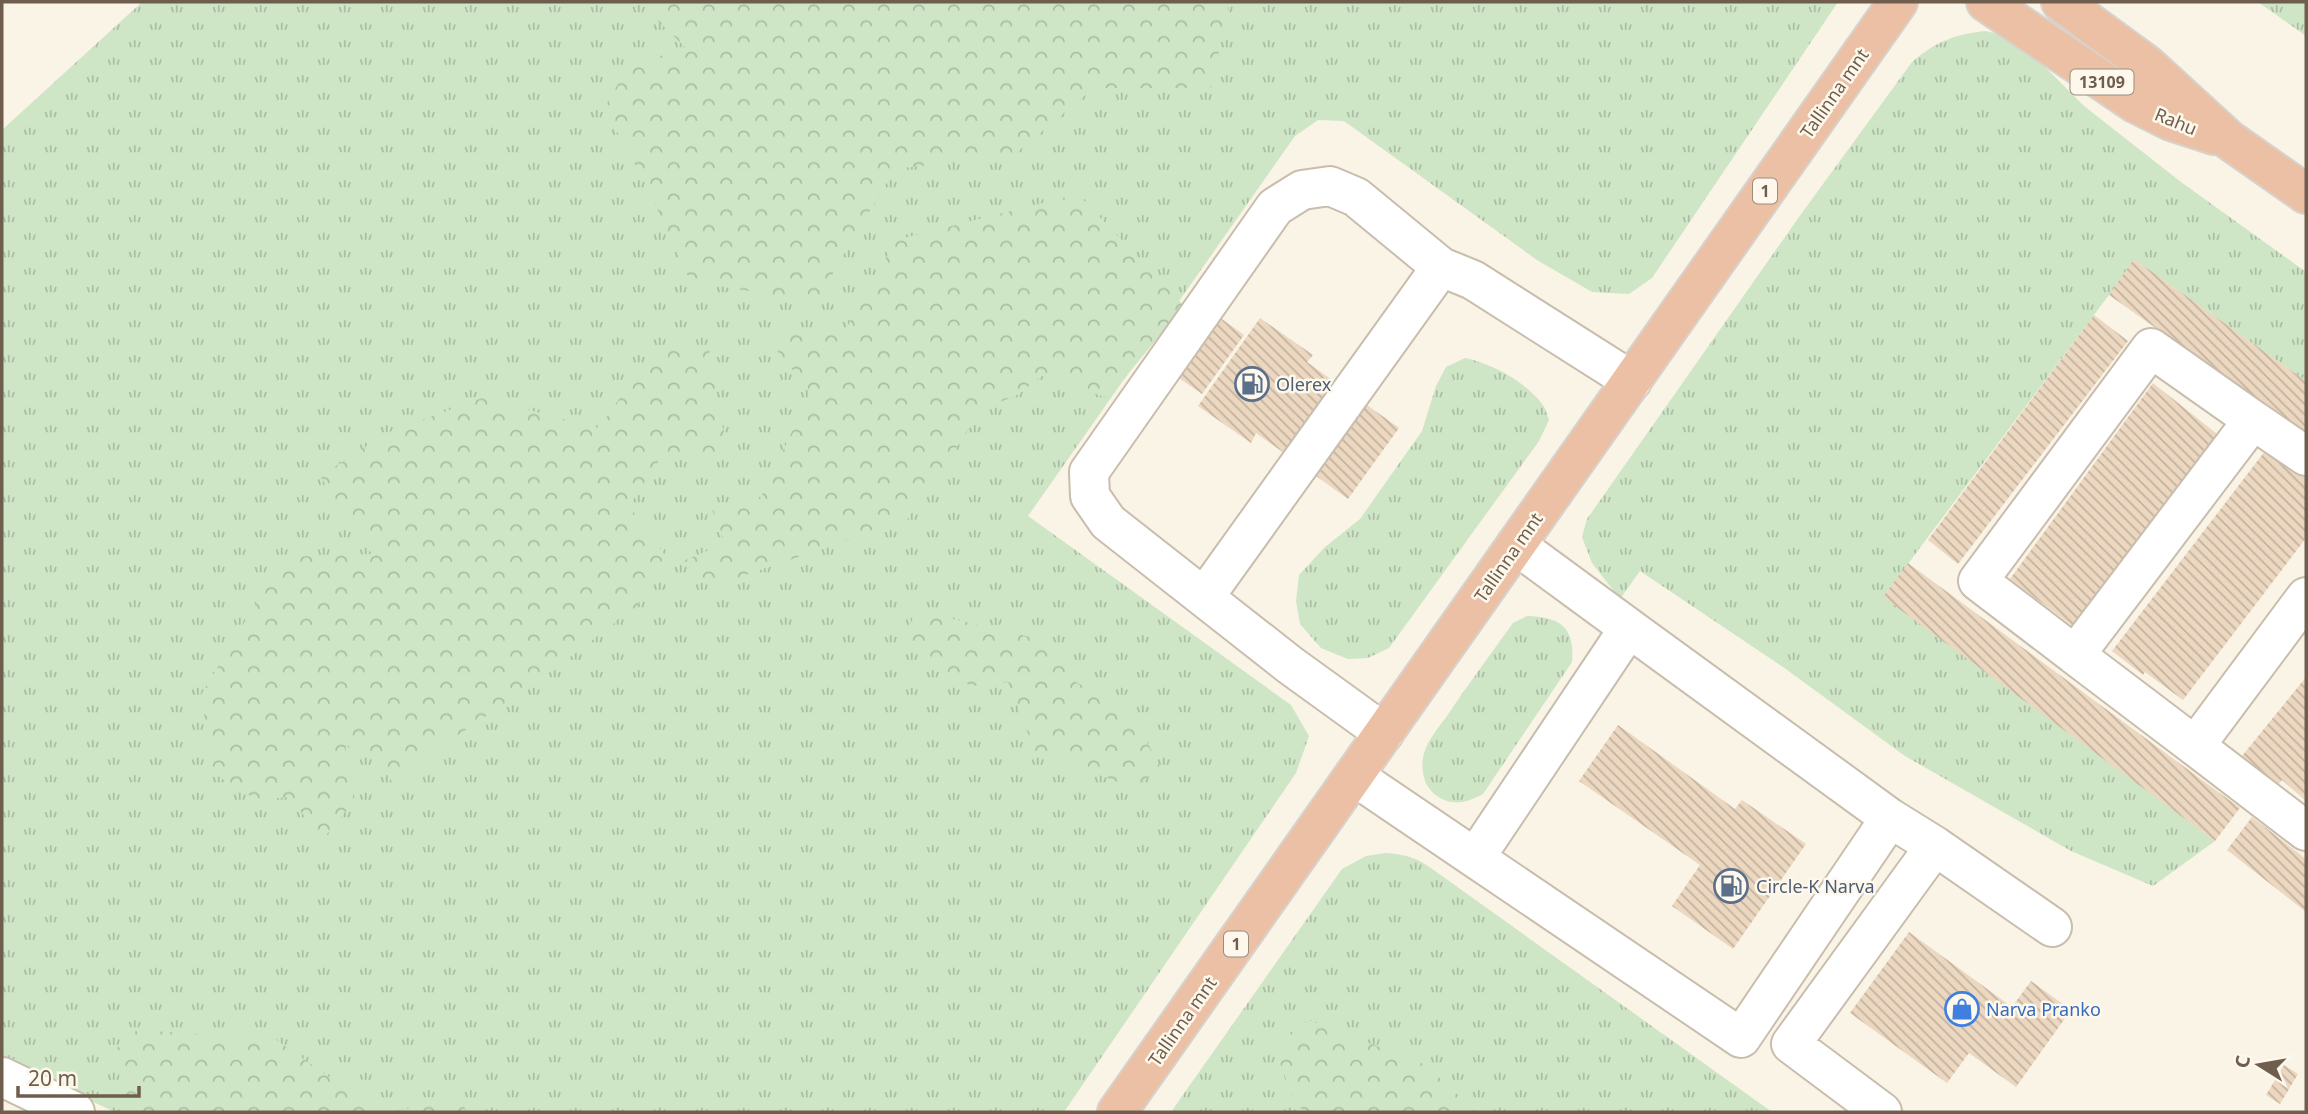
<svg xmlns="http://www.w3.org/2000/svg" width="2308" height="1114" font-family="'Noto Sans',sans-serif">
<defs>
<pattern id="grass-tufts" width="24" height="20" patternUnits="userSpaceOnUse" patternTransform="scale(1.75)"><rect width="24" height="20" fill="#cee5c6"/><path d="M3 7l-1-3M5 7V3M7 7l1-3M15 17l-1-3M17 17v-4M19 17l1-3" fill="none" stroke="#abbda3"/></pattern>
<pattern id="forest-crowns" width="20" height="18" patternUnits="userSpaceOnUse" patternTransform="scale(1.75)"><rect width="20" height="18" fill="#cee5c6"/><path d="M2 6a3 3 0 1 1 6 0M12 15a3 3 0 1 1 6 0" fill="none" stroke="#abbda3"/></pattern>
<pattern id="building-back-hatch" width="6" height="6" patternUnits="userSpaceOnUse" patternTransform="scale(1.75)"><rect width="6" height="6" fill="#ecd7c0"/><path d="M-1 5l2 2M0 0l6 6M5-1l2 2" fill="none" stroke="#c3b29e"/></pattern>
</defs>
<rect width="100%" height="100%" fill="#f9f4e6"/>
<!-- grass -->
<path fill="url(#grass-tufts)" d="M 142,2 L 1838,2 L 1652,278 L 1629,294 L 1592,292 L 1537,260 L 1344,121 L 1318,120 L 1295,136 L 1028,516 L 1291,705 L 1309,736 L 1296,773 L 1064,1112 L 115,1112 L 2,1060 L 2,130 Z
M 2258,2 L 2306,2 L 2306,36 Z
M 1985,31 L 2016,38 L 2084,106 L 2181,182 L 2306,272 L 2306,381 L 2135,260 L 1884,596 L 2215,841 L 2153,886 L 2071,851 L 1905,756 L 1783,667 L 1640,571 L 1620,599 L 1592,563 L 1582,537 L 1587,519 L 1799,217 L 1912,62 C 1937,41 1953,35 1985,31 Z
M 1465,358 C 1491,363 1526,382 1542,404 C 1546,408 1547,415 1549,420 L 1539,441 L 1389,648 L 1368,658 L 1348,659 L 1321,648 L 1300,624 L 1296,601 L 1299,575 L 1325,547 L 1360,519 L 1422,431 L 1436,386 L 1446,367 Z
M 1527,616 C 1560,617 1575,627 1572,662 L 1483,794 C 1468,802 1453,807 1437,796 C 1423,787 1420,768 1424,753 C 1428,740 1439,727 1447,716 C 1468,684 1491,654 1513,623 Z
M 1386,853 C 1402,854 1415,857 1428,866 L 1772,1112 L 1171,1112 L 1342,869 L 1366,856 Z"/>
<!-- forest -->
<path fill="url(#forest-crowns)" d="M 651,2 L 1230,2 L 1211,88 L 1094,88 L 1014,155 L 895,169 L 815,302 L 712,285 L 687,275 L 648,188 L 604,108 L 631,62 L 688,50 L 652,15 Z
M 1078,194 L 1184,306 L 1108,398 L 1042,376 L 1014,397 L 984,407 L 907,520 L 710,587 L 681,562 L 725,543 L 712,509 L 760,499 L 811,392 L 764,335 L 843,334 L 896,240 Z
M 655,347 L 709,349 L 728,457 L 665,452 L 629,506 L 665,555 L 638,605 L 553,670 L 432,753 L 395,786 L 373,753 L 345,745 L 355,800 L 323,839 L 289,797 L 257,800 L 214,774 L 201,695 L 283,557 L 372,554 L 320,476 L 389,432 L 482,398 L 599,428 Z
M 915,610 L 1059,644 L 1069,678 L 1134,716 L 1161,769 L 1134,788 L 1035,751 L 1008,682 L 971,686 L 904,646 Z
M 1309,1020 L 1426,1065 L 1476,1112 L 1306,1112 L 1295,1104 L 1273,1044 Z
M 137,1030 L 275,1039 L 379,1112 L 126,1112 L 115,1050 Z
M 458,1099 L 468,1112 L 390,1112 Z"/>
<!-- building -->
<path fill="url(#building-back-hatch)" d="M 2134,259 L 2306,381 L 2306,434 L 2109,295 Z
M 1215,314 L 1244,335 L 1202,394 L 1173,374 Z
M 2094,315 L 2128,341 L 1958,564 L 1928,540 Z
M 1260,318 L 1313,355 L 1307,362 L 1399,428 L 1348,499 L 1256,433 L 1251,443 L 1198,406 Z
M 2153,383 L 2217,434 L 2073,626 L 2010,579 Z
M 2265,451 L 2306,479 L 2306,538 L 2183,700 L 2145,672 L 2143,675 L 2112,651 Z
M 1908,563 L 2240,808 L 2215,841 L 1883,597 Z
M 2306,677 L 2306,801 L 2282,780 L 2274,790 L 2238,761 Z
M 1618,725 L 1735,809 L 1742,800 L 1806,844 L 1733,949 L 1672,906 L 1700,865 L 1579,781 Z
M 2252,817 L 2306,859 L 2306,912 L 2227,850 Z
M 1909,932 L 2012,1007 L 2031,981 L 2071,1010 L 2016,1087 L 1969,1053 L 1947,1083 L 1850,1013 Z
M 2284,1065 L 2298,1074 L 2280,1104 L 2266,1095 Z"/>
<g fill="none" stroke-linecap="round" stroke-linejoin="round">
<!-- minor casing -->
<g stroke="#c9bdad" stroke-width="42">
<path id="minor" d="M 2253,420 L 2306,456
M 1205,596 L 1441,267
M 2306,597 L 2195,746 L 2306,831
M 2075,655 L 1978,581 L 2151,348 L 2253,420 L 2075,655 L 2195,746
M 1384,733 L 1290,665 L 1108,522 L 1090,496 L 1089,472 L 1275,207 L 1302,190 L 1330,186 L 1356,197 L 1441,267 L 1473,280 L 1632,381
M 1354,776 L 1475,858 L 1629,628 L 1516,545
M 1935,846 L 2052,927
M 1475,858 L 1741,1038 L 1890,818 L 1629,628
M 2,1077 L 75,1112
M 1882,1112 L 1791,1044 L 1935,846 L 1890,818"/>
</g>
<!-- highway casing -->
<g stroke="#d7d2cd" stroke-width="42">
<path id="highway" d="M 1986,2 L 2135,103 L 2171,121 L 2214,135
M 2061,2 L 2147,65 L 2229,140 L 2306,194
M 1117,1112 L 1898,2"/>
</g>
<!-- minor -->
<use href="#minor" stroke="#fff" stroke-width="38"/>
<!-- highway -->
<use href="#highway" stroke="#ecc0a4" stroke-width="38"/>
</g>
<!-- icons -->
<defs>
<g id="fuel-ring" transform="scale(1.75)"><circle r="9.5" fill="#fdf8eb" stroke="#5c6f8a" stroke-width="1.5"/><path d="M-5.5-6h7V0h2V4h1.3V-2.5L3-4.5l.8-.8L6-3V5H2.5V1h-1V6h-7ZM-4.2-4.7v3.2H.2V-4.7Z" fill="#5c6f8a"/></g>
<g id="shop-ring" transform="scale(1.75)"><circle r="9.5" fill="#fdf8eb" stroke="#3f7fe0" stroke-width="1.5"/><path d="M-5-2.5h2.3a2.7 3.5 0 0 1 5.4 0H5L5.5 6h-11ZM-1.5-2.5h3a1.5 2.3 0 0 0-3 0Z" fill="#3f7fe0"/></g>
</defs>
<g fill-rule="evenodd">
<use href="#fuel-ring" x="1252" y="384"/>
<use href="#fuel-ring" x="1731" y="886"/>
<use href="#shop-ring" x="1962" y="1009"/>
</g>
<g text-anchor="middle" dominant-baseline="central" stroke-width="5" stroke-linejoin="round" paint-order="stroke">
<!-- shield labels -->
<g fill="#fdf8eb" stroke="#9a8c7d" stroke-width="2">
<rect x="2070.5" y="69.5" width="63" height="25" rx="5"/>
<rect x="1753" y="178.5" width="24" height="25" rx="5"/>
<rect x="1224" y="931.5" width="24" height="25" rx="5"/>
</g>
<g font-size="16" font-weight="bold" fill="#6f5e4e">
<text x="2102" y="82">13109</text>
<text x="1765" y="191">1</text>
<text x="1236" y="944">1</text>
</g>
<!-- street labels -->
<g font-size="18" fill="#6f5e4e" stroke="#fdf8eb">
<text transform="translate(1834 93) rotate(-55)">Tallinna mnt</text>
<text transform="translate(2176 121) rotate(22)">Rahu</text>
<text transform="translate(1508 557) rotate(-55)">Tallinna mnt</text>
<text transform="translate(1182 1021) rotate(-55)">Tallinna mnt</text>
</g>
<!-- service labels -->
<g font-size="18" fill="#4e5e75" stroke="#fdf8eb" text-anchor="start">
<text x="1276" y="384">Olerex</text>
<text x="1756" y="886">Circle-K Narva</text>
</g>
<!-- shop labels -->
<g font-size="18" fill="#366cbe" stroke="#fdf8eb" text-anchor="start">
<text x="1986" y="1009">Narva Pranko</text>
</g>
</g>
<!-- border -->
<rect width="2308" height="1114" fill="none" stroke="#6f5e4e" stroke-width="7"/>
<!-- north arrow -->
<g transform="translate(2259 1065) rotate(281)" stroke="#fdf8eb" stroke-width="5" paint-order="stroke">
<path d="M0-5L12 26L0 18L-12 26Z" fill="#6f5e4e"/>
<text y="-10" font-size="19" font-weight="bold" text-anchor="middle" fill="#6f5e4e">С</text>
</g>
<!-- scale -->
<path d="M18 1086v10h121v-10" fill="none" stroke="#6f5e4e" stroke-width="3.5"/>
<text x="28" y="1086" font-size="21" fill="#6f5e4e" stroke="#fdf8eb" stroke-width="5" paint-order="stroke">20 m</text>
</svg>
